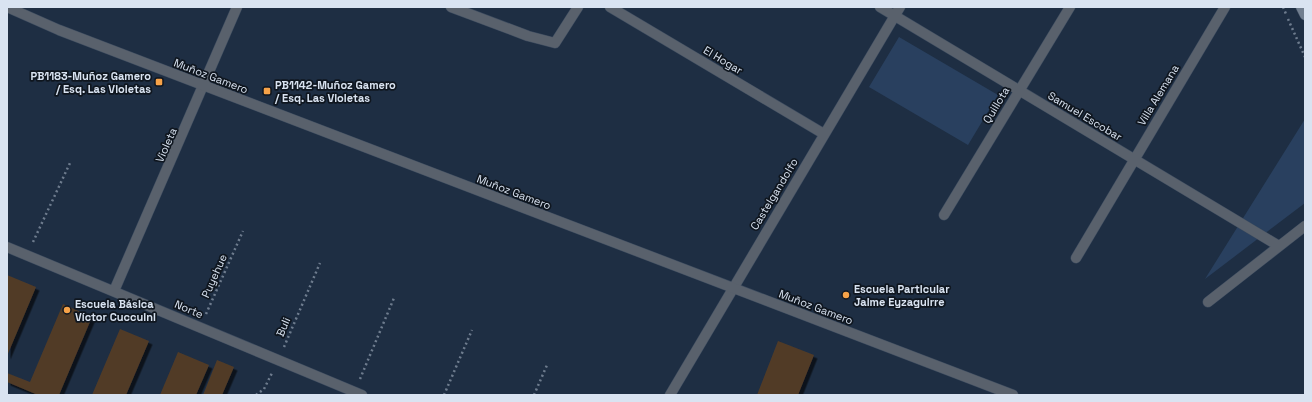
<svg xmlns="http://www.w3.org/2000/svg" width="1312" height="402" font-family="'Space Grotesk',sans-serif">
<defs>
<filter id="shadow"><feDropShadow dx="3.5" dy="3.5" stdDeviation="0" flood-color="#0009"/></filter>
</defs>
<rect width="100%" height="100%" fill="#1e2e43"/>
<!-- green -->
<path fill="#29405f" d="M 899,37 L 998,95 L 968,145 L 869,87 Z
M 1305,119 L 1305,203 L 1205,279 Z"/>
<!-- building -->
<path fill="#513b27" filter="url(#shadow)" d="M 7,275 L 36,287 L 7,356 Z
M 63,304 L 92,317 L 59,395 L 38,395 L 7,382 L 7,373 L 30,382 Z
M 120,329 L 149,341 L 126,395 L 92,395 Z
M 778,341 L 814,355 L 798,395 L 757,395 Z
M 178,352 L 209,365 L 196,395 L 160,395 Z
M 217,360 L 234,367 L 222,395 L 203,395 Z"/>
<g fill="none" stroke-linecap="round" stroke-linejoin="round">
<!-- minor casing -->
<g stroke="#3c4b5f" stroke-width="11">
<path id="minor" d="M 451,7 L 528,36 L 555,43 L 578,7
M 610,7 L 824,134
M 880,7 L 1279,246
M 944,215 L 1070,7
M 7,247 L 362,395
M 1076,258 L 1225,7
M 114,291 L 237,7
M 1208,302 L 1305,226
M 670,395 L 900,7"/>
</g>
<!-- tertiary casing -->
<g stroke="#3c4b5f" stroke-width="11">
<path id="tertiary" d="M 7,7 L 59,30 L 1013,395"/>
</g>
<!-- secondary casing -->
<g stroke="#3c4b5f" stroke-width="11">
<path id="secondary" d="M 1301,7 L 1305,15"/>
</g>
<!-- path -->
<path stroke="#6e7c8e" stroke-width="2.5" stroke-dasharray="2 3" stroke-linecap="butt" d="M 1283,7 L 1286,14
M 1288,19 L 1305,57
M 33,242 L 70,163
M 206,314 L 243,231
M 284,347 L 320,263
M 360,379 L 394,298
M 256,395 L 264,389 L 272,373
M 444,395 L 472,330
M 534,395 L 547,365"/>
<!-- minor -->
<use href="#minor" stroke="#59616c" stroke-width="10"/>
<!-- tertiary -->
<use href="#tertiary" stroke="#59616c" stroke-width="10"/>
<!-- secondary -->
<use href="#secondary" stroke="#717e8f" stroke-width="10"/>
</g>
<!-- markers -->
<g fill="#f6a248" stroke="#0f161f" stroke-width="1.5">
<rect x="155" y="78" width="8" height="8" rx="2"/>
<rect x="263" y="87" width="8" height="8" rx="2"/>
<circle cx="846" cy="295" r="4"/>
<circle cx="67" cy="310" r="4"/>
</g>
<g text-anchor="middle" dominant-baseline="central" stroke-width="3.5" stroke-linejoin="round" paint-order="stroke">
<!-- street labels -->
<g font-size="11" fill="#d9e3f1" stroke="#0f161f">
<text transform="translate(723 60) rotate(31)">El Hogar</text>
<text transform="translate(211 76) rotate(21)">Muñoz Gamero</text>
<text transform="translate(1158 95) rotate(-59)">Villa Alemana</text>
<text transform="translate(996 105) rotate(-59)">Quillota</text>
<text transform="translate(1085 116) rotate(31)">Samuel Escobar</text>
<text transform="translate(166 145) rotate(-66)">Violeta</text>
<text transform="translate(514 192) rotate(21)">Muñoz Gamero</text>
<text transform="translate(774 194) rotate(-59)">Castelgandolfo</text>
<text transform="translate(214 276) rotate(-66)">Puyehue</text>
<text transform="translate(816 307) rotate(21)">Muñoz Gamero</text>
<text transform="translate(189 309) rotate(23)">Norte</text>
<text transform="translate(283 327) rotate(-67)">Buli</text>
</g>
<!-- poi labels -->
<g font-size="11" font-weight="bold" fill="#d9e3f1" stroke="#0f161f" text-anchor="start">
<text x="151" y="76" text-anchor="end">PB1183-Muñoz Gamero<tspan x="151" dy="13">/ Esq. Las Violetas</tspan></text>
<text x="275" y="85">PB1142-Muñoz Gamero<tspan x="275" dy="13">/ Esq. Las Violetas</tspan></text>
<text x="854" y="289">Escuela Particular<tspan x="854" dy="13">Jaime Eyzaguirre</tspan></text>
<text x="75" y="304">Escuela Básica<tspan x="75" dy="13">Víctor Cuccuini</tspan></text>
</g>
</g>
<!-- border -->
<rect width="1312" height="402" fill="none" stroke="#d9e3f1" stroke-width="16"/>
</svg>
